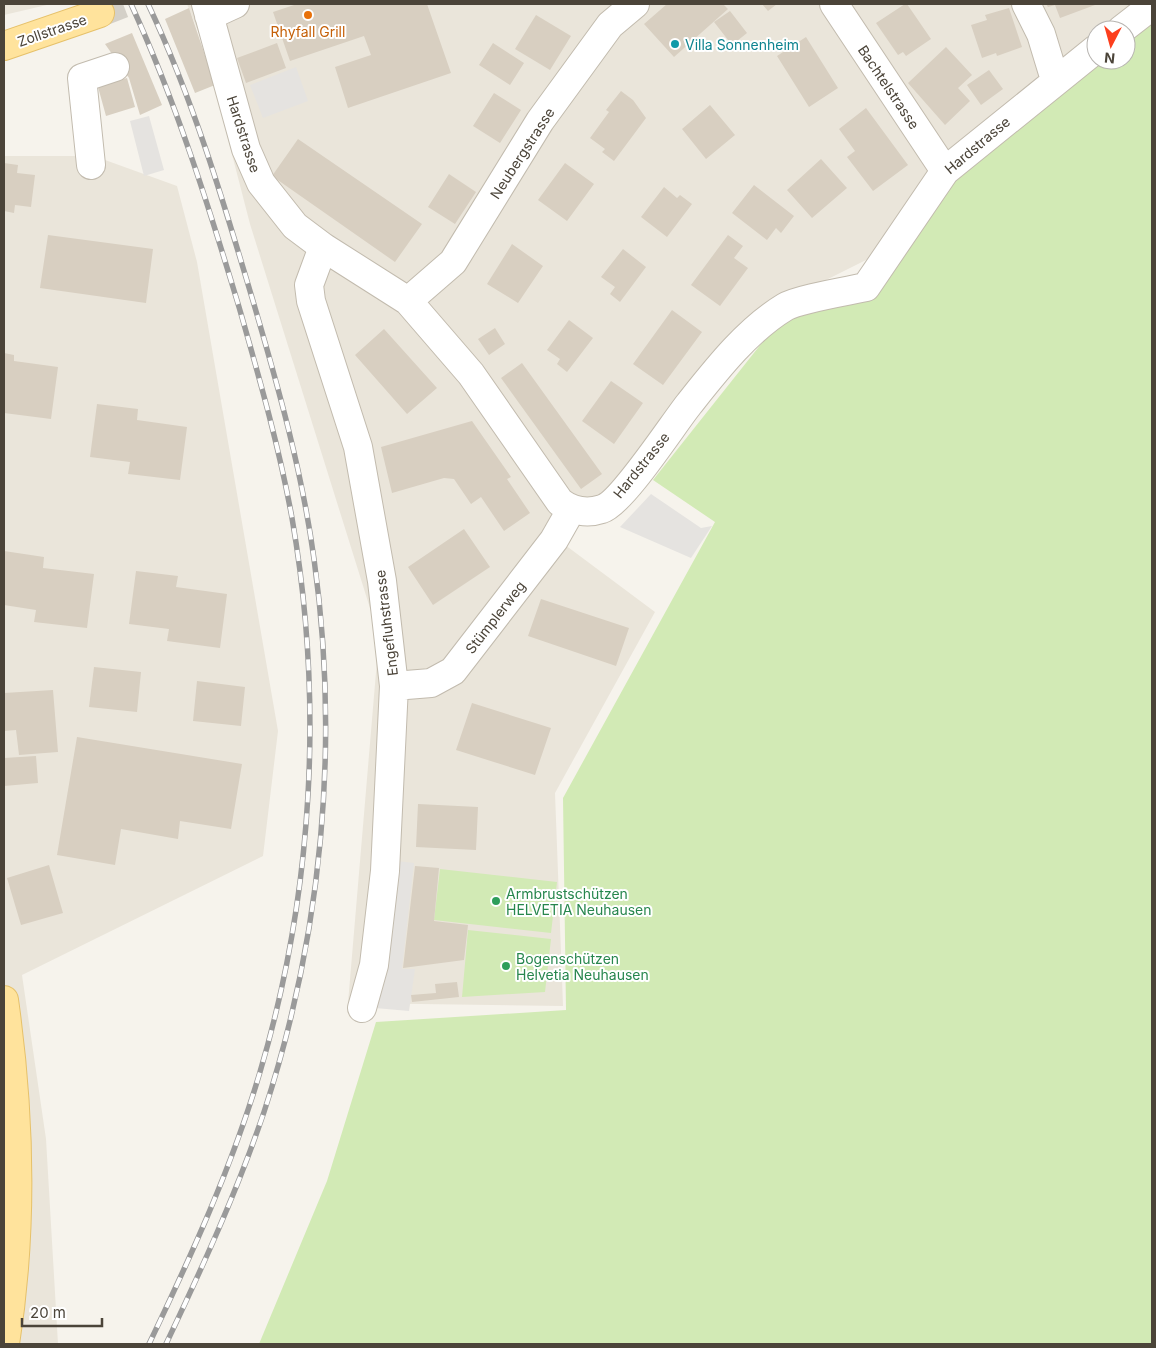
<svg xmlns="http://www.w3.org/2000/svg" width="1156" height="1348" font-family="Inter,sans-serif">
<rect width="100%" height="100%" fill="#f6f3ec"/>
<!-- residential -->
<path fill="#eae5da" d="M 4,4 L 51,4 L 4,15 Z
M 187,4 L 1149,4 L 1112,30 L 1096,30 L 1096,42 L 874,256 L 772,307 L 604,500 L 549,533 L 655,612 L 555,793 L 563,1006 L 348,1003 L 379,637 L 250,224 L 204,46 Z
M 4,156 L 94,156 L 177,186 L 197,262 L 278,731 L 263,856 L 22,975 L 46,1139 L 58,1344 L 4,1344 Z"/>
<!-- green -->
<path fill="#d2eab5" d="M 1152,19 L 1152,1344 L 259,1344 L 327,1181 L 376,1022 L 566,1010 L 563,798 L 715,522 L 653,480 L 780,320 L 883,269 L 951,177 L 1096,60 L 1126,60 L 1126,37 Z
M 440,869 L 557,882 L 551,933 L 434,920 Z
M 468,930 L 551,939 L 545,992 L 462,997 Z"/>
<!-- parking -->
<path fill="#e5e3e0" d="M 296,67 L 308,101 L 263,118 L 250,85 Z
M 149,116 L 164,170 L 144,176 L 130,121 Z
M 651,494 L 701,528 L 712,526 L 691,558 L 620,527 Z
M 397,861 L 414,863 L 402,969 L 415,969 L 409,1011 L 375,1008 Z"/>
<!-- building -->
<path fill="#d8cfc1" d="M 297,4 L 427,4 L 451,73 L 348,108 L 335,67 L 371,55 L 364,36 L 290,61 L 273,12 Z
M 667,4 L 723,4 L 728,9 L 674,57 L 644,24 Z
M 762,4 L 777,4 L 768,11 Z
M 905,4 L 907,4 L 931,39 L 906,56 L 903,52 L 898,55 L 876,23 Z
M 1046,4 L 1094,4 L 1095,5 L 1060,18 L 1055,5 L 1048,7 Z
M 189,8 L 215,85 L 195,93 L 165,19 Z
M 1009,8 L 1022,47 L 997,56 L 996,53 L 982,58 L 971,25 L 987,20 L 985,15 Z
M 730,11 L 747,33 L 732,45 L 714,22 Z
M 536,15 L 571,36 L 550,70 L 515,49 Z
M 132,33 L 162,105 L 140,115 L 129,78 L 105,44 Z
M 806,37 L 838,88 L 809,107 L 777,56 Z
M 277,43 L 286,68 L 246,83 L 237,58 Z
M 493,43 L 524,63 L 510,85 L 479,65 Z
M 946,47 L 972,75 L 958,88 L 970,101 L 945,125 L 908,83 Z
M 989,70 L 1003,89 L 981,105 L 967,85 Z
M 127,78 L 135,107 L 106,116 L 98,87 Z
M 621,91 L 633,100 L 646,118 L 614,161 L 602,152 L 605,149 L 590,138 L 609,112 L 606,110 Z
M 494,93 L 521,110 L 500,143 L 473,126 Z
M 710,105 L 735,135 L 706,159 L 682,129 Z
M 866,108 L 908,165 L 873,191 L 847,157 L 855,151 L 839,129 Z
M 298,139 L 422,224 L 395,262 L 272,176 Z
M 821,159 L 847,188 L 812,218 L 787,190 Z
M 4,163 L 18,165 L 17,173 L 35,175 L 31,207 L 15,205 L 14,213 L 4,211 Z
M 565,163 L 594,184 L 567,221 L 538,200 Z
M 449,174 L 476,192 L 455,224 L 428,207 Z
M 754,185 L 794,216 L 781,233 L 776,228 L 767,240 L 732,213 Z
M 664,187 L 677,198 L 680,195 L 692,204 L 667,237 L 641,217 Z
M 48,235 L 153,249 L 146,303 L 40,288 Z
M 728,235 L 743,246 L 734,258 L 748,268 L 720,306 L 691,285 Z
M 512,244 L 543,266 L 518,303 L 487,284 Z
M 623,249 L 646,267 L 620,302 L 610,294 L 615,287 L 601,277 Z
M 672,310 L 702,332 L 663,385 L 633,364 Z
M 569,320 L 593,338 L 567,372 L 557,364 L 560,359 L 547,350 Z
M 495,328 L 505,344 L 489,355 L 478,339 Z
M 384,329 L 437,388 L 407,414 L 355,355 Z
M 4,353 L 14,355 L 14,361 L 58,367 L 51,419 L 4,413 Z
M 522,363 L 602,474 L 581,489 L 501,378 Z
M 611,381 L 643,403 L 614,444 L 582,421 Z
M 97,404 L 138,409 L 137,420 L 187,427 L 180,480 L 128,474 L 130,462 L 90,457 Z
M 472,421 L 511,477 L 507,479 L 530,513 L 504,531 L 481,497 L 471,504 L 454,479 L 444,478 L 392,493 L 381,447 Z
M 464,529 L 490,567 L 433,605 L 408,567 Z
M 4,551 L 44,557 L 43,568 L 94,574 L 87,628 L 34,622 L 36,610 L 4,605 Z
M 136,571 L 178,576 L 176,587 L 227,594 L 220,648 L 167,641 L 169,629 L 129,624 Z
M 541,599 L 629,628 L 616,666 L 528,636 Z
M 94,667 L 141,672 L 137,712 L 89,707 Z
M 197,681 L 245,687 L 241,726 L 193,721 Z
M 53,690 L 58,752 L 19,755 L 16,730 L 4,731 L 4,693 Z
M 472,703 L 551,728 L 535,775 L 456,750 Z
M 77,737 L 242,764 L 231,829 L 180,821 L 178,839 L 121,829 L 115,865 L 57,855 Z
M 36,756 L 38,783 L 4,786 L 4,758 Z
M 418,804 L 478,807 L 476,850 L 416,847 Z
M 49,865 L 63,913 L 21,925 L 7,878 Z
M 415,866 L 439,868 L 434,921 L 468,925 L 464,960 L 403,968 Z
M 457,982 L 459,997 L 412,1002 L 411,995 L 436,993 L 435,984 Z"/>
<g fill="none" stroke-linecap="round" stroke-linejoin="round">
<!-- major-tunnel -->
<path stroke="#d4d0c8" stroke-width="28" stroke-dasharray="28 14" stroke-linecap="butt" d="M 100,13 L 123,4"/>
<!-- minor casing -->
<g stroke="#c2bbae" stroke-width="30">
<path id="minor" d="M 206,4 L 246,149 L 261,183 L 295,226 L 323,247 L 408,301 L 471,374 L 560,502 C 572,511 587,514 602,509 C 622,503 673,424 689,404 C 716,370 747,330 785,307 C 798,299 848,291 866,287 L 945,171 L 1096,49
M 834,4 L 945,171
M 1026,4 L 1041,34 L 1055,80
M 209,16 L 235,4
M 1121,30 L 1152,6
M 91,165 L 82,78 L 115,67
M 323,247 L 309,285 L 311,301 L 358,447 L 382,581 L 394,686 L 385,871 L 374,965 L 362,1008
M 408,301 L 453,262 L 540,121 L 610,25 L 635,4
M 394,686 L 431,683 L 453,671 L 554,540 L 571,510"/>
</g>
<!-- major casing -->
<g stroke="#e6c16a" stroke-width="30">
<path id="major" d="M 4,46 L 100,13
M 4,1000 C 20,1113 23,1231 5,1344"/>
</g>
<!-- minor -->
<use href="#minor" stroke="#fff" stroke-width="28"/>
<!-- major -->
<use href="#major" stroke="#ffe39c" stroke-width="28"/>
<!-- rail casing -->
<g stroke="#9a9a9a" stroke-width="5.5">
<path id="rail" d="M 131,4 C 176,102 208,204 239,307 C 259,377 279,446 292,518 C 324,702 313,893 260,1072 C 232,1167 191,1256 149,1344
M 148,4 C 193,99 223,200 253,301 C 278,386 302,471 314,559 C 340,744 322,935 264,1112 C 237,1192 202,1268 166,1344"/>
</g>
<!-- rail -->
<use href="#rail" stroke="#fff" stroke-width="4" stroke-dasharray="11" stroke-linecap="butt"/>
</g>
<!-- markers -->
<circle fill="#e8710a" stroke="#fff" stroke-width="2" cx="308" cy="15" r="5"/>
<circle fill="#0f9aa8" stroke="#fff" stroke-width="2" cx="675" cy="44" r="5"/>
<g fill="#2e9e5b" stroke="#fff" stroke-width="2">
<circle cx="496" cy="901" r="5"/>
<circle cx="506" cy="966" r="5"/>
</g>
<g text-anchor="middle" dominant-baseline="central" stroke-width="4" stroke-linejoin="round" paint-order="stroke">
<!-- street labels -->
<g font-size="14" fill="#4b4439" stroke="#fff">
<text transform="translate(52 30) rotate(-19)">Zollstrasse</text>
<text transform="translate(889 87) rotate(56)">Bachtelstrasse</text>
<text transform="translate(244 134) rotate(72)">Hardstrasse</text>
<text transform="translate(977 145) rotate(-40)">Hardstrasse</text>
<text transform="translate(522 153) rotate(-57)">Neubergstrasse</text>
<text transform="translate(641 465) rotate(-51)">Hardstrasse</text>
<text transform="translate(495 617) rotate(-52)">Stümplerweg</text>
<text transform="translate(386 623) rotate(-97)">Engefluhstrasse</text>
</g>
<!-- food labels -->
<g font-size="14" fill="#c56008" stroke="#fff">
<text x="308" y="31">Rhyfall Grill</text>
</g>
<!-- culture labels -->
<g font-size="14" fill="#0d838f" stroke="#fff" text-anchor="start">
<text x="685" y="44">Villa Sonnenheim</text>
</g>
<!-- leisure labels -->
<g font-size="14" fill="#27864d" stroke="#fff" text-anchor="start">
<text x="506" y="893">Armbrustschützen<tspan x="506" dy="16">HELVETIA Neuhausen</tspan></text>
<text x="516" y="958">Bogenschützen<tspan x="516" dy="16">Helvetia Neuhausen</tspan></text>
</g>
</g>
<!-- border -->
<rect width="1156" height="1348" fill="none" stroke="#4b4439" stroke-width="10"/>
<!-- north arrow -->
<g transform="translate(1111 45) rotate(186)"><circle r="24" fill="#ffffff" stroke="#b7b4b0"/>
<path d="M0-4L9 19L0 12L-9 19Z" fill="#fc3f1d"/>
<text y="-8" font-size="14" font-weight="bold" text-anchor="middle" fill="#4b4439">N</text>
</g>
<!-- scale -->
<path d="M22 1318v8h80v-8" fill="none" stroke="#4b4439" stroke-width="2.5"/>
<text x="30" y="1318" font-size="15" fill="#4b4439" stroke="#ffffff" stroke-width="4" paint-order="stroke">20 m</text>
</svg>
